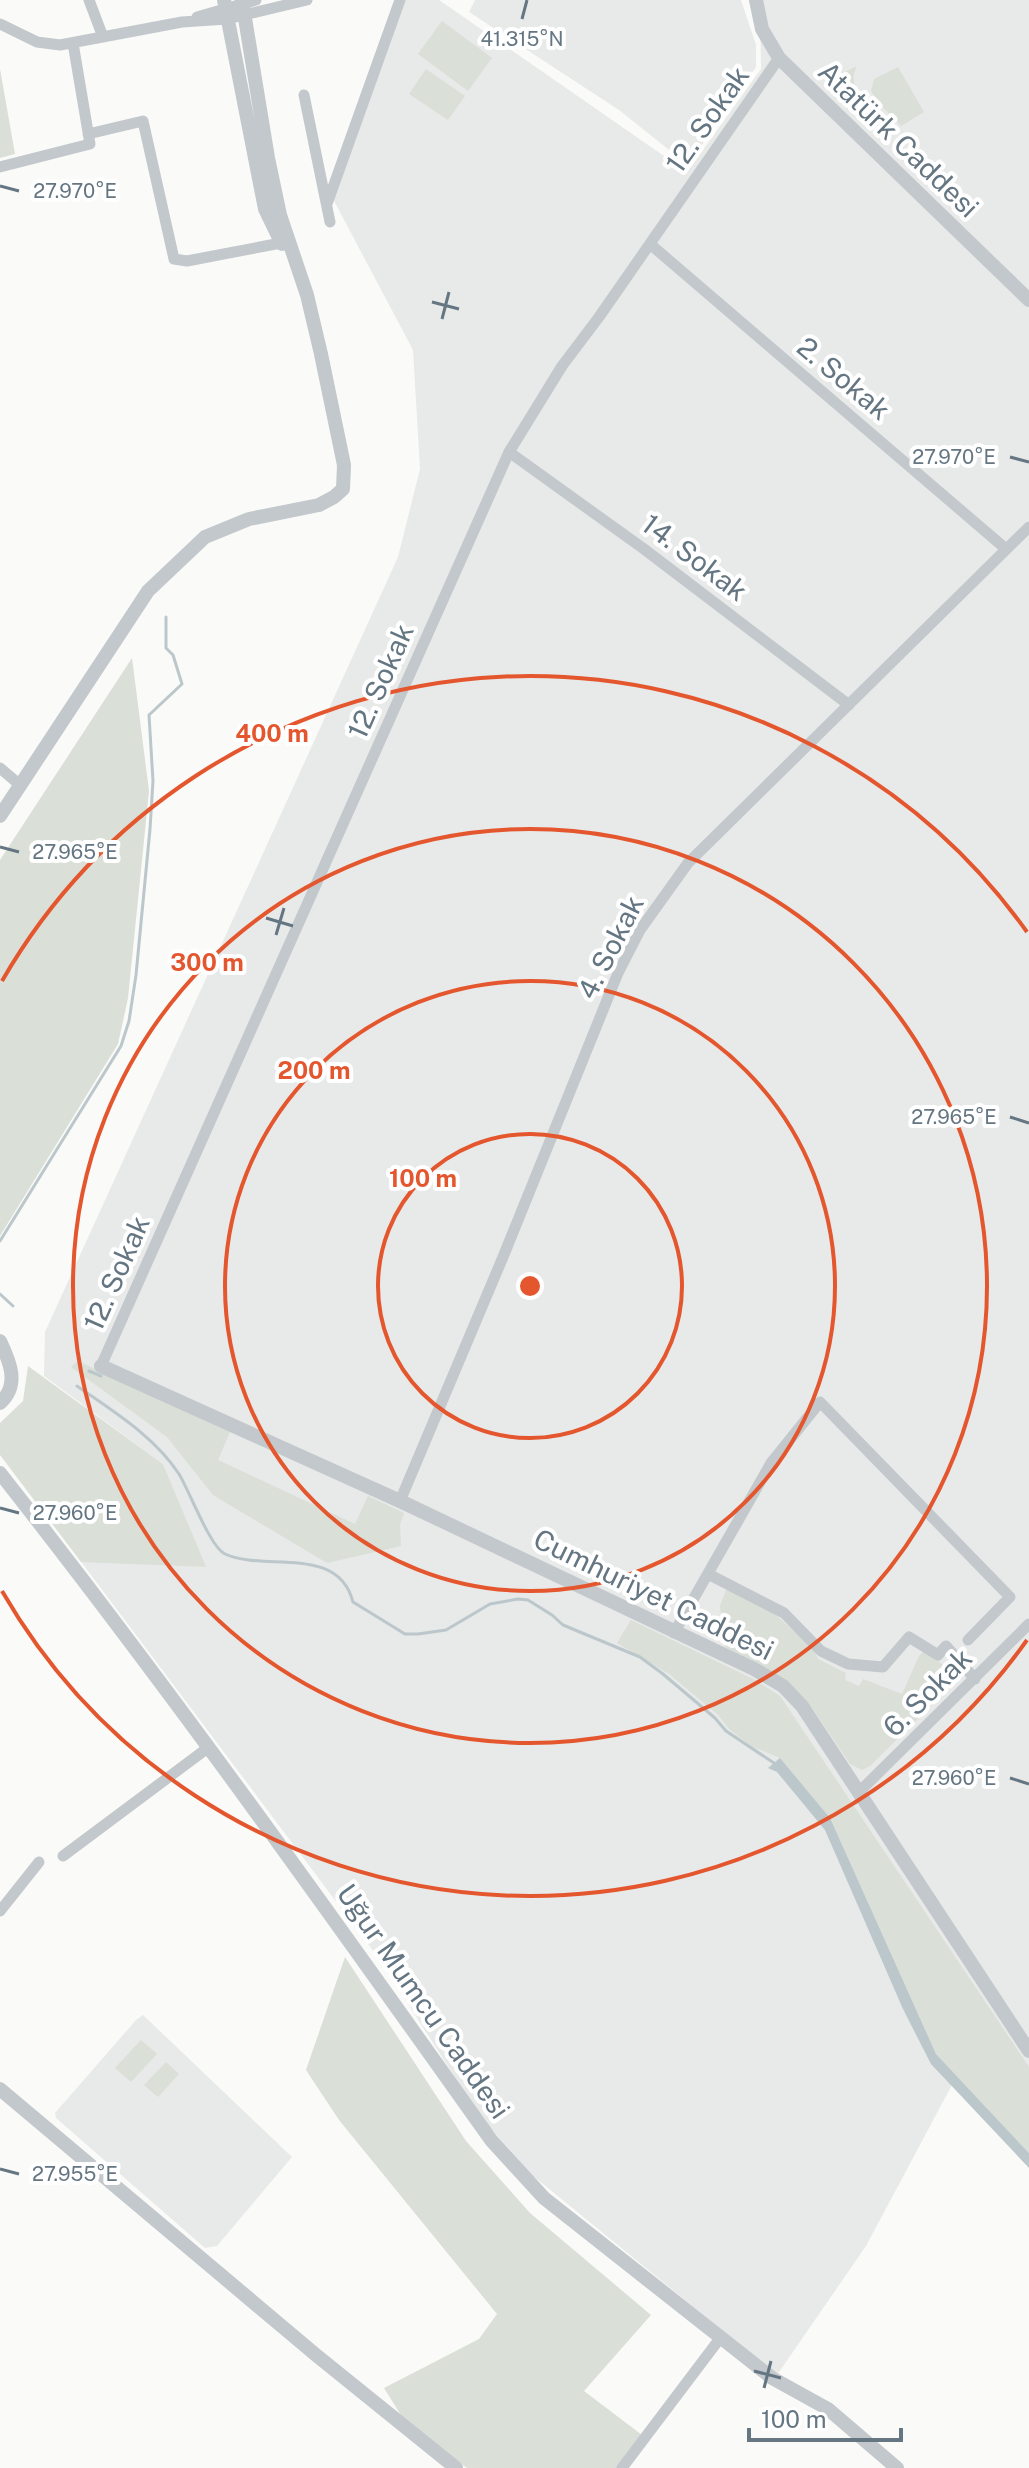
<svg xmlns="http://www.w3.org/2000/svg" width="1029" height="2468" font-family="'Public Sans',sans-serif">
<rect width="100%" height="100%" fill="#fafaf8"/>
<!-- built -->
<path fill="#e8e9e9" d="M 405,0 L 439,0 L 687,172 L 761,69 L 760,0 L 1029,0 L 1029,2096 L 961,2068 L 866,2246 L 777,2375 L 532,2175 L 479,2115 L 380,1960 L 79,1559 L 205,1567 L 163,1464 L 44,1376 L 45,1332 L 398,557 L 420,469 L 413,350 L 333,199 Z
M 475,0 L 741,0 L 756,45 L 756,67 L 688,165 L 619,110 L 469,12 Z
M 143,2015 L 292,2157 L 217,2246 L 205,2248 L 56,2118 L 55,2113 L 136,2020 Z"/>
<!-- green -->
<path fill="#dadfd7" d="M 442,21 L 492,58 L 468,91 L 418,54 Z
M 857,66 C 843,91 876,113 892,131 L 886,136 L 831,79 Z
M 898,67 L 924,112 L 901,126 L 879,103 L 871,91 L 874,79 Z
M 0,69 L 15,154 L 0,158 Z
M 426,69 L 465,96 L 448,120 L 409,94 Z
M 132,658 L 149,791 L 128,998 L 118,1044 L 0,1236 L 0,860 Z
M 78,1361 L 230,1432 L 218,1460 L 355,1524 L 368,1496 L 404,1513 L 400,1525 L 401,1546 L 327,1563 L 213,1495 L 167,1437 L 71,1367 Z
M 28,1366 L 163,1464 L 206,1567 L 81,1562 L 0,1455 L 0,1423 L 23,1401 Z
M 729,1588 L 772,1612 L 812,1646 L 818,1659 L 846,1673 L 845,1680 L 859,1686 L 863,1679 L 902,1694 L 919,1656 L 924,1651 L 960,1677 L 870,1766 L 862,1770 L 850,1764 L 812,1708 L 788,1682 L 725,1647 L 720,1606 L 726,1590 Z
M 631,1620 L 755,1680 L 780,1696 L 1029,2067 L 1029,2153 L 936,2054 L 830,1818 L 780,1758 L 751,1746 L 730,1730 L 718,1715 L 669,1674 L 617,1643 Z
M 345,1957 L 466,2141 L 530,2213 L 651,2315 L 584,2391 L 642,2435 L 617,2468 L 467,2468 L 404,2420 L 384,2388 L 479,2339 L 497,2314 L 339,2120 L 306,2070 Z
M 141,2040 L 157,2054 L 131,2082 L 115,2068 Z
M 166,2062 L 179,2074 L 158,2097 L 144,2085 Z"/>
<!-- water -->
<path fill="#bbc7cb" d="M 780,1758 L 830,1818 L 936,2054 L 1029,2153 L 1029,2168 L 931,2064 L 903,2009 L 825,1830 L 777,1772 L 768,1768 Z"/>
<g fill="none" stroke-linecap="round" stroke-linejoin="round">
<!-- stream -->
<path stroke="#bbc7cb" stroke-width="3" d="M 0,1241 L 121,1046 L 129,1021 L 136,975 L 150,829 L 153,781 L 149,715 L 182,684 L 173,655 L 166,648 L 166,617
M 0,1294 L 13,1306
M 89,1371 L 101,1376
M 77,1386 C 114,1412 154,1436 179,1474 C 190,1492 210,1547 225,1554 C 265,1572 338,1544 353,1602 L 405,1634 L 418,1634 L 446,1630 L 490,1604 L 518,1599 L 528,1600 L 552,1615 L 563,1625 L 640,1657 L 663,1674 L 715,1718 L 726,1731 L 777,1765"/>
<!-- minor -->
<path stroke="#c3c8cc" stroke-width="11" d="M 89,0 L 103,37
M 197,17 L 256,0
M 0,24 L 37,42 L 60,45 L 182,22 L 227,19 L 307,0
M 304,95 L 330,222
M 88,134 L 143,121 L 174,259 L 187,261 L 281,243
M 0,167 L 90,144 L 73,43
M 327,204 L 400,0
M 650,244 L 1006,549
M 509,452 L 644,549 L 849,705
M 0,768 L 20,785
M 101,1366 L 509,452 L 562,366 L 599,317 L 779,58
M 400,1501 L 503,1257 L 618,973 L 640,930 L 688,863 L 1029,527
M 708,1574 L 784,1613 L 821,1651 L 848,1664 L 883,1667 L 909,1637 L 938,1655 L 946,1646 L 975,1679
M 674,1633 L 771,1463 L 820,1402 L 1010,1597 L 968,1640
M 858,1793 L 1029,1624
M 63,1856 L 209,1747
M 0,1911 L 39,1862
M 622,2468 L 721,2337"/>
<!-- tertiary -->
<path stroke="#c3c8cc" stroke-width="14" d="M 224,0 L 265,209 L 282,244
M 756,0 L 762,29 L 779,58 L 1029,300
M 0,816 L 148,591 L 205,537 L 249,519 L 319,505 L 334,497 L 343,489 L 344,465 L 321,354 L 307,295 L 280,215 L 268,158 L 242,0
M 0,1341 C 10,1362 20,1385 0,1403
M 101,1366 L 400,1501 L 754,1669 L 783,1686 L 802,1706 L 1029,2051
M 0,1473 C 171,1690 331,1915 491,2140 L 544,2198 L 772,2378 L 828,2409 L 897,2468
M 0,2089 L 316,2355 L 456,2468"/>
</g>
<!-- ticks -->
<path fill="none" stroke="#657683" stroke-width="3" d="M 522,19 L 527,0M 0,186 L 19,191M 432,302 L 459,309M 442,319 L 449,292M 1010,457 L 1029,462M 0,847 L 19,852M 266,918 L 293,926M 276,935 L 284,908M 1010,1117 L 1029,1123M 0,1508 L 19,1513M 1010,1778 L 1029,1784M 0,2169 L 19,2174M 754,2371 L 781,2378M 764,2388 L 771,2361"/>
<!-- distance rings -->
<g fill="none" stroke="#e4572e" stroke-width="4">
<circle cx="530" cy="1286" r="152"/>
<circle cx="530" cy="1286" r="305"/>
<circle cx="530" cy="1286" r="457"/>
<path d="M1027 1640A610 610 0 0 1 2 1591M2 981A610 610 0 0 1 1027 932"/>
</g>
<g text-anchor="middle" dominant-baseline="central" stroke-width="8" stroke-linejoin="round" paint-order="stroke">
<!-- street labels -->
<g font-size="28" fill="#657683" stroke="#fff">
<text transform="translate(707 119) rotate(-55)">12. Sokak</text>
<text transform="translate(899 139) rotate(44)">Atatürk Caddesi</text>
<text transform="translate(844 378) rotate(40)">2. Sokak</text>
<text transform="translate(695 557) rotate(37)">14. Sokak</text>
<text transform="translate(380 681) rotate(-66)">12. Sokak</text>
<text transform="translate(610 947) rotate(-63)">4. Sokak</text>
<text transform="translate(116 1273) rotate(-66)">12. Sokak</text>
<text transform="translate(654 1594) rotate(26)">Cumhuriyet Caddesi</text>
<text transform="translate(927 1692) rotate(-45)">6. Sokak</text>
<text transform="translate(424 2001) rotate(55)">Uğur Mumcu Caddesi</text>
</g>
</g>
<g font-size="20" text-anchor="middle" fill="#657683" stroke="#fff" stroke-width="8" stroke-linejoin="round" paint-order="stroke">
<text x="522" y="46">41.315°N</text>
<text x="75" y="198">27.970°E</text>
<text x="954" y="464">27.970°E</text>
<text x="75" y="859">27.965°E</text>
<text x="954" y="1124">27.965°E</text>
<text x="75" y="1520">27.960°E</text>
<text x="954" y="1785">27.960°E</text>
<text x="75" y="2181">27.955°E</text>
</g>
<circle cx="530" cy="1286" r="12" fill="#e4572e" stroke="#fff" stroke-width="4"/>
<g font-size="24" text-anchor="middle" font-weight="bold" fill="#e4572e" stroke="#fff" stroke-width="8" stroke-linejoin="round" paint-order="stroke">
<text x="272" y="742">400 m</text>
<text x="207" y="971">300 m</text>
<text x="314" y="1079">200 m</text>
<text x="423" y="1187">100 m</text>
</g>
<!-- scale -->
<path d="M749 2428v12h152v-12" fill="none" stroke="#657683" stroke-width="4"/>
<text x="761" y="2428" font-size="24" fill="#657683" stroke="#ffffff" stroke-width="6" paint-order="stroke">100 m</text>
</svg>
